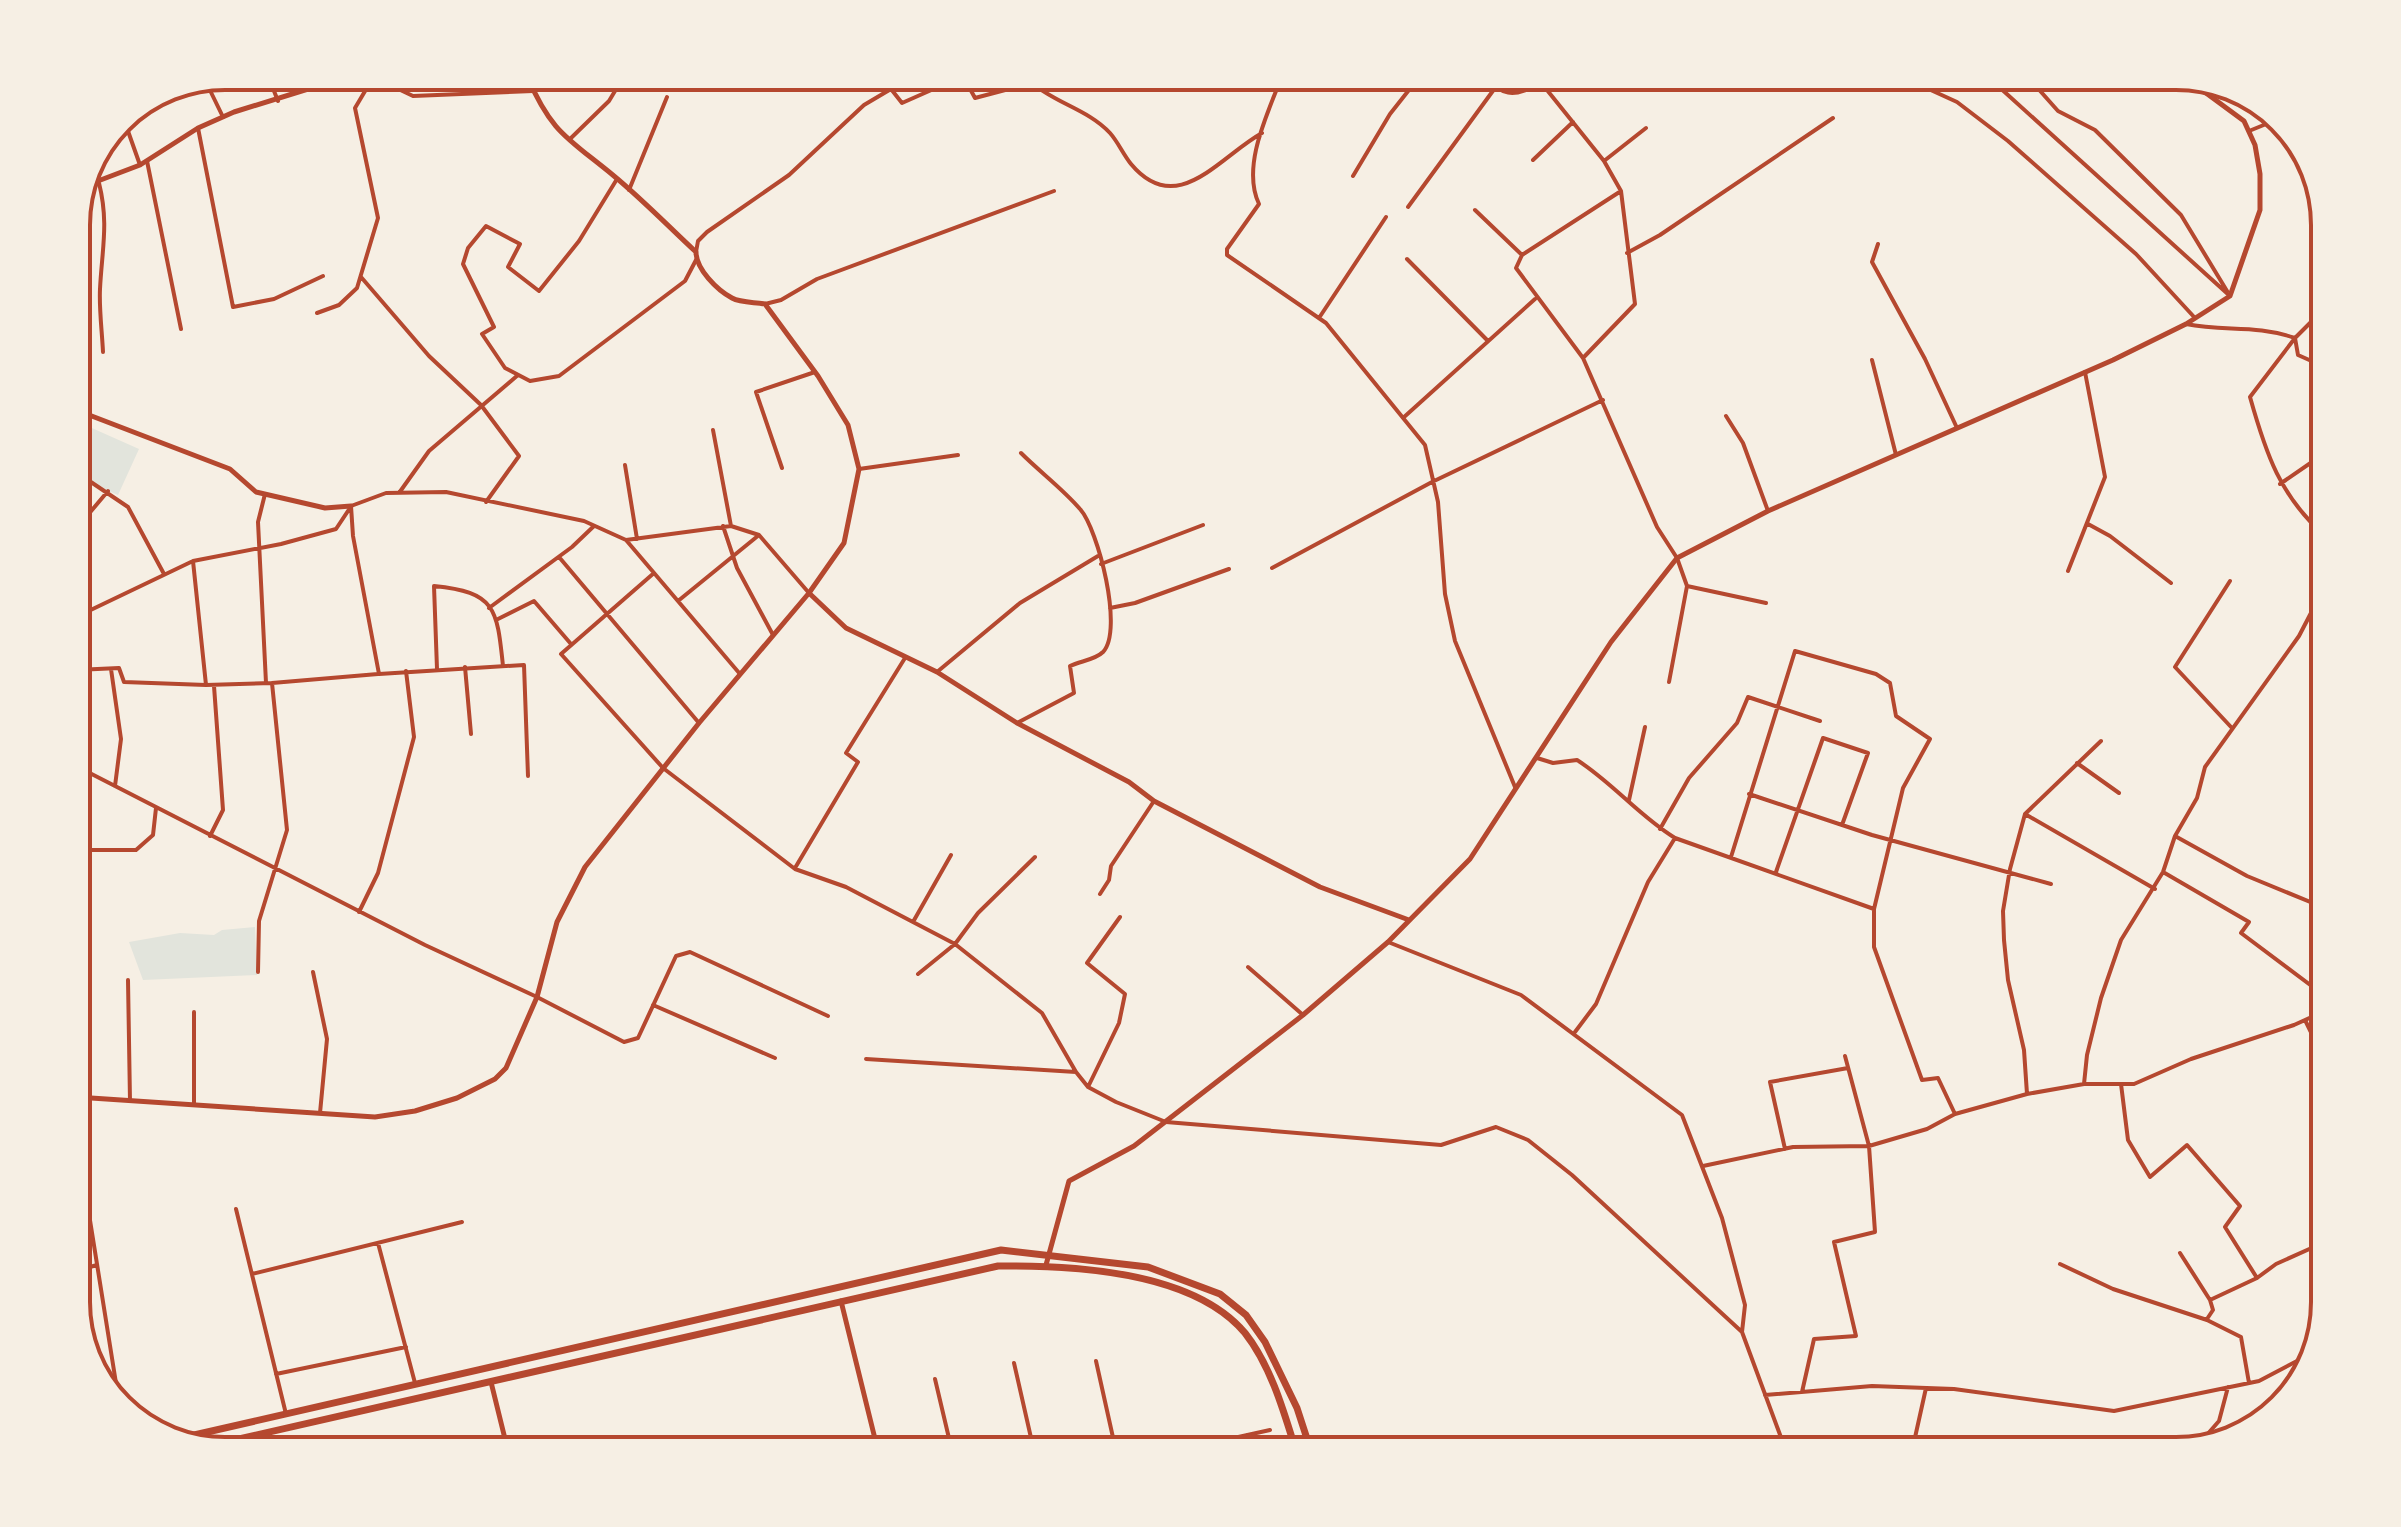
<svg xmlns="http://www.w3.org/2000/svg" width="2401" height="1527" font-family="'Roboto Serif',serif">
<rect width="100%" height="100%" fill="#f6efe4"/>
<!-- green -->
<path fill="#e2e4dc" d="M 76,421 L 139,449 L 118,495 L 76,477 Z
M 255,927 L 257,975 L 143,980 L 129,942 L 180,933 L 214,935 L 222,930 Z"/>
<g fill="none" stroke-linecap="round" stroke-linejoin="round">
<!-- minor -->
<path stroke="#b5482f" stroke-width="4" d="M 268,76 L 278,101
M 308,76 L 314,88
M 1282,76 C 1268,113 1241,166 1259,204 L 1227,249 L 1227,255 L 1326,323 L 1425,445 L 1438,502 L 1445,594 L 1455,641 L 1515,787
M 1481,76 C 1521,111 1520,80 1547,90 L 1604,161 L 1621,191 L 1635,304 L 1583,358
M 1900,76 L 1957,102 L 2008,141 L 2136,254 L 2195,318
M 1981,76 L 1998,86 L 2230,296
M 2027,76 L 2058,111 L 2095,130 L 2181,215 L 2227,291
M 373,77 L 413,96 L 533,91
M 205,80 L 223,117
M 123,117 L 140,165
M 198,128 L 233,307 L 274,299 L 323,276
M 2249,131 L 2276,120
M 570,139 L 609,101 L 624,76
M 1533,160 L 1573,122
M 147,161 L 181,329
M 1604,161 L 1646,128
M 1353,176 L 1390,114 L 1420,76
M 617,179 L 579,241 L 539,291 L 508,267 L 520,244 L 486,226 L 468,248 L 463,264 L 494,327 L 482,334 L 505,368 L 530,381 L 559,376 L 685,281 L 696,260
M 99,183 C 109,223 102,249 100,289 C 99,309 102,331 103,352
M 629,190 L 667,97
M 1621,191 L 1522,255 L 1516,268 L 1583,358 L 1657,527 L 1677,558 L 1687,586 L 1669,682
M 1408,207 L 1495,88
M 1475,210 L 1522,255
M 1878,244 L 1872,262 L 1925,359 L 1957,428
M 696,252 L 698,241 L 707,232 L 789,175 L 864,105 L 891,89 L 902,103 L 963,76 L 975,98 L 1032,83 C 1055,103 1089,110 1110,133 C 1118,142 1123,154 1131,164 C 1177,219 1219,157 1262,133
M 1627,253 L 1660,235 L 1833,118
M 1407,259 L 1488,341
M 361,277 L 429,356 L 481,405 L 519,456 L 486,502
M 765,304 L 781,300 L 817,279 L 1054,191
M 2325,308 L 2295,338 L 2250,397 C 2266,454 2280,496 2325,536
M 317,313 L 339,305 L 357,288 L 378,218 L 355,108 L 374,76
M 1319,318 L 1386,217
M 2186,324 C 2225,332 2254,324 2295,338 L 2298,355 L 2325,367
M 1872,360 L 1896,455
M 1726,416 L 1743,443 L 1768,511
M 1403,418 L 1535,299
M 713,430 L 731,526
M 625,465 L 637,539
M 782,468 L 756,392 L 815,372
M 859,469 L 958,455
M 76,472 L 128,507 L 164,574
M 2280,484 L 2325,453
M 399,493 L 429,451 L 518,375
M 265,494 L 258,522 L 266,683
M 2088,524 L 2110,536 L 2171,583
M 723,526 L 737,568 L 773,635
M 76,529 L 108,491
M 626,540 L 731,526 L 759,535 L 809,593
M 559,557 L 699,723
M 193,561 L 206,685
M 1101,564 L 1203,525
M 1272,568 L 1432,482 L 1603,400
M 2068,571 L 2105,477 L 2085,372
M 654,573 L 561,654 L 663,768 L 795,869 L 846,887 L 955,944 L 1042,1013 L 1076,1072 L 1088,1087 L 1116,1102 L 1166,1122 L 1441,1145 L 1496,1127 L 1528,1140 L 1572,1175 L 1742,1332 L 1786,1451
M 2230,581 L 2175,667 L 2231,727
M 1687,586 L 1766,603
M 678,601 L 759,535
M 489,608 L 572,547 L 594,526
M 1110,608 L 1135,603 L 1229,569
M 76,617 L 193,561 L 281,544 L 336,529 L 350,508
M 498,619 L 534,601 L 571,644
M 465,667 L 471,734
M 111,669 L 121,739 L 115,786
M 437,669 L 434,586 C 496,592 497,609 503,666
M 76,670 L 119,668 L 124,682 L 206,685 L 272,683
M 937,672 L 1020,603 L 1098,556
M 1017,723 L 1074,693 L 1070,666 C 1080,661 1095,660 1103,652 C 1124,630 1098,529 1080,509 C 1063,489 1040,472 1021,453
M 1537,758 L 1553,763 L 1577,760 C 1613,783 1639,816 1675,838 L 1874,909
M 2077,763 L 2119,793
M 76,766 L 425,945 L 537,997 L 624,1042 L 638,1038 L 676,956 L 690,952 L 828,1016
M 528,776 L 524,665 L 379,674 L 353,536 L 351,506 L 386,493 L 446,492 L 584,521 L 626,540 L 740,674
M 1749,794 L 1872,835 L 2051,884
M 1629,800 L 1645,727
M 2025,814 L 2155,889
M 1660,829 L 1689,778 L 1737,723 L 1748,697 L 1820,721
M 210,836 L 223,810 L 214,686
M 2175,836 L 2247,876 L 2325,908
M 82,850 L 136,850 L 153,835 L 156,808
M 1731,857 L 1795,651 L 1876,674 L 1890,683 L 1896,716 L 1930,739 L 1903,788 L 1874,909 L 1874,947 L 1922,1080 L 1938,1078 L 1955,1114
M 795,868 L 858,762 L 846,753 L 905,658
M 1776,872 L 1823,738 L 1868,753 L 1842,825
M 2163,872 L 2249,922 L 2241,933 L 2325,996
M 1100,894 L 1109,880 L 1111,866 L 1154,801
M 359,912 L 378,873 L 414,737 L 406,671
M 913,922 L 951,855
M 1388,942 L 1521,995 L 1682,1115 L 1722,1218 L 1745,1305 L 1742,1332
M 1248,967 L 1303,1015
M 258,972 L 259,921 L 287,830 L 272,683 L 378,674
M 313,972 L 327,1039 L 320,1113
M 918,974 L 955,944 L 978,913 L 1035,857
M 128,980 L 130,1101
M 653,1005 L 775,1058
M 2305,1020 L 2325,1061
M 1575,1032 L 1596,1004 L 1648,882 L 1675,838
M 866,1059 L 1076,1072
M 2084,1084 L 2087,1055 L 2101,998 L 2121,940 L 2163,872 L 2175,836 L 2197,798 L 2205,767 L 2299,636 L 2325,586
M 2121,1084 L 2128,1140 L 2150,1177 L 2187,1145 L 2240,1206 L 2225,1227 L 2257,1278 L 2276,1264 L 2325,1242
M 1088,1087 L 1119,1023 L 1125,994 L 1087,963 L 1120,917
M 2027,1094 L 2024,1050 L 2008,980 L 2004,940 L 2003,911 L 2010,869 L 2025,814 L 2101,741
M 78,1097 L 78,1145 L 119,1402
M 194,1105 L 194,1012
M 1785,1149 L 1770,1082 L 1848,1068
M 1703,1166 L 1793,1147 L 1869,1146 L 1927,1129 L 1955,1114 L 2027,1094 L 2084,1084 L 2134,1084 L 2191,1059 L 2294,1025 L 2325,1011
M 236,1209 L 286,1414
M 378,1243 L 415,1383
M 2180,1253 L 2210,1300
M 2060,1264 L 2113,1289 L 2207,1320 L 2241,1337 L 2249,1383
M 76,1271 L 97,1265
M 252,1274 L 462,1222
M 2207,1319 L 2213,1310 L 2210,1300 L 2257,1278
M 1096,1361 L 1116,1451
M 2297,1362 L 2301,1383
M 1014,1363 L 1034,1451
M 276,1374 L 406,1347
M 935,1379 L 952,1451
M 1802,1392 L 1814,1339 L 1856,1336 L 1834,1242 L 1875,1232 L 1869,1146 L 1845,1056
M 1765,1395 L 1872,1386 L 1954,1389 L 2114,1411 L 2259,1381 L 2297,1361 L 2308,1360
M 1247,1435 L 1251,1451
M 2198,1445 L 2219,1421 L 2228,1387
M 2148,1450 L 2148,1451
M 968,1451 L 980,1451
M 1175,1451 L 1270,1430
M 1912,1451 L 1926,1388"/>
<!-- tertiary -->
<path stroke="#b5482f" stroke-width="5" d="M 90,184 L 140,165 L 198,128 L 234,112 L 350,76
M 76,410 L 230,469 L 256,492 L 325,508 L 351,506
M 809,593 L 846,628 L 937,672 L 1017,723 L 1129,782 L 1154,801 L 1320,887 L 1409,920
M 76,1097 L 375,1117 L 415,1111 L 457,1098 L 495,1079 L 506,1068 L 537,997 L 557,922 L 585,867 L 699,723 L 809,593 L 844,543 L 859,469 L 848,425 L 818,376 L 765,304 C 755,302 741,303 732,298 C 717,290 696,269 696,252 C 669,227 643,200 614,176 C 568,138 552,134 527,76
M 1046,1265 L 1069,1181 L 1134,1146 L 1303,1015 L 1388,942 L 1470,859 L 1611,642 L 1677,558 L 1768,511 L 2113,360 L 2186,324 L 2230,296 L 2260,210 L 2260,174 L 2255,145 L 2244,121 L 2187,79
M 841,1301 L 878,1451
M 491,1382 L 508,1451"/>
<!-- primary -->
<path stroke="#b5482f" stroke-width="7" d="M 181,1438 L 1001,1250 L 1148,1267 L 1220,1294 L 1246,1315 L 1265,1342 L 1297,1408 L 1311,1451
M 208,1446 L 998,1266 C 1073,1265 1193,1271 1245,1333 C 1271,1366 1284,1412 1296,1451"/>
</g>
<!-- crop -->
<path d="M0 0H2401V1527H0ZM225 90H2176A135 135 0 0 1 2311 225V1302A135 135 0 0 1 2176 1437H225A135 135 0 0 1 90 1302V225A135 135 0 0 1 225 90Z" fill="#f6efe4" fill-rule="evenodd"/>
<path fill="none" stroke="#b5482f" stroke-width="4" d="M225 90H2176A135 135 0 0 1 2311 225V1302A135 135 0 0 1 2176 1437H225A135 135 0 0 1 90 1302V225A135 135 0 0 1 225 90Z"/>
</svg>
